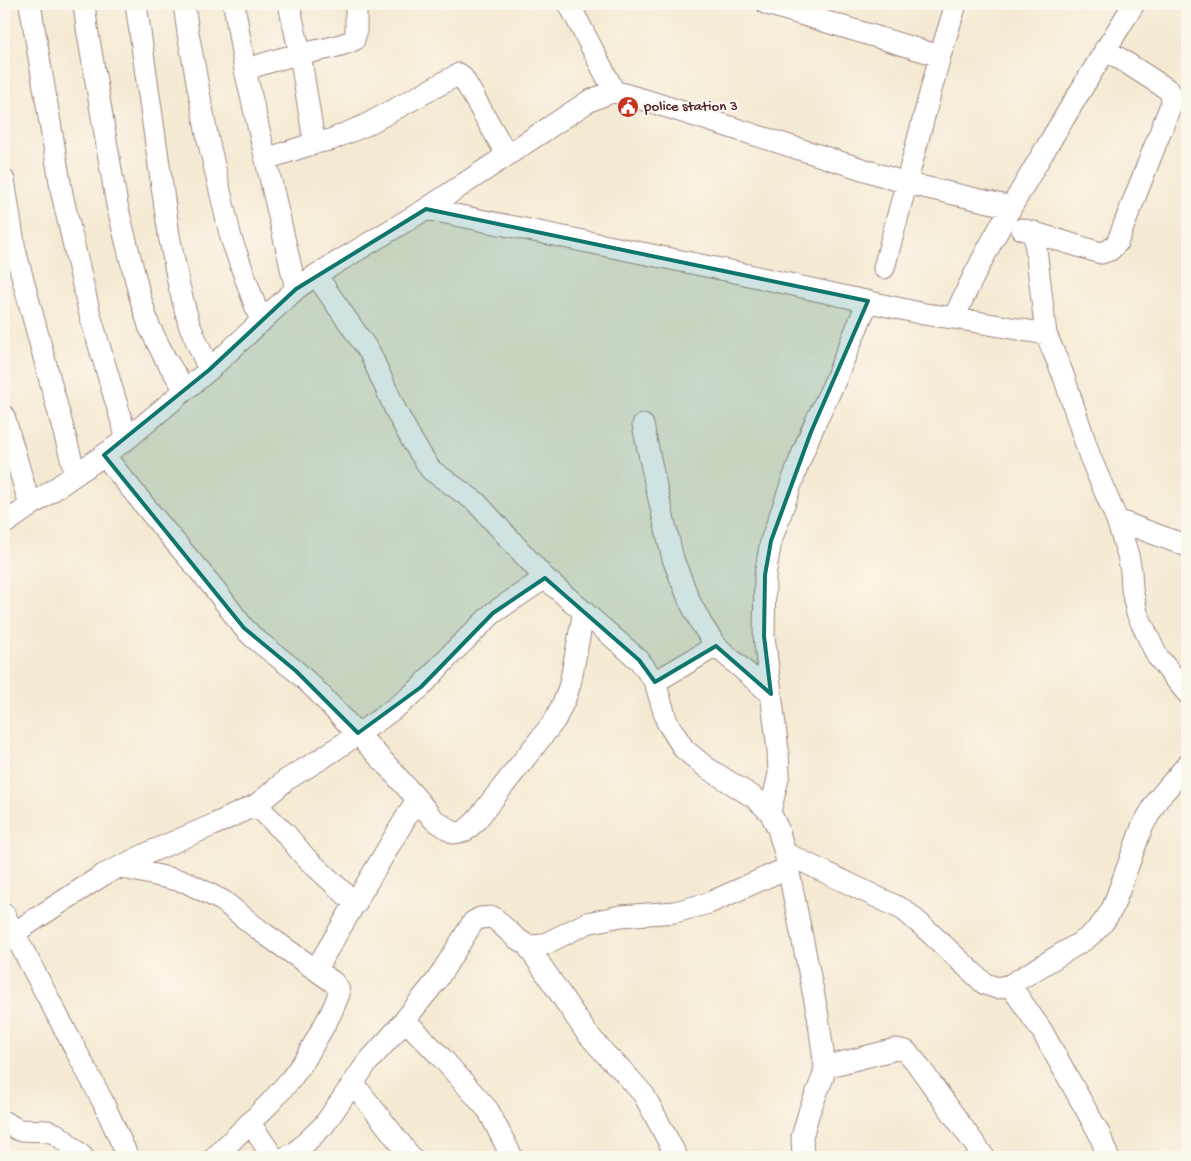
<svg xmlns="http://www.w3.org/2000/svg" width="1191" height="1161" font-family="'Gochi Hand',sans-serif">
<rect width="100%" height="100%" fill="#fbf7ec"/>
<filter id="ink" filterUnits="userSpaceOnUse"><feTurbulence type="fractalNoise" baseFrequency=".02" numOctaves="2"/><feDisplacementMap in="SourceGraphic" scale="10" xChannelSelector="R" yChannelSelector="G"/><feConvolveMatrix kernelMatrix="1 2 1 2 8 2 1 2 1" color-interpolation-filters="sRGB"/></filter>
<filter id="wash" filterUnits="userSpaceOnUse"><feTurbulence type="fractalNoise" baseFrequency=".0096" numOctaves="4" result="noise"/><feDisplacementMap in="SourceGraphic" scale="20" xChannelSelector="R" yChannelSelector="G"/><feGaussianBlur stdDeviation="1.12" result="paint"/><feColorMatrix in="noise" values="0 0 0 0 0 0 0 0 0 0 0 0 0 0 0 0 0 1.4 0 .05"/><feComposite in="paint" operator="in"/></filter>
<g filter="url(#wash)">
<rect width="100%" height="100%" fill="#f4ead3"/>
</g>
<g filter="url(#ink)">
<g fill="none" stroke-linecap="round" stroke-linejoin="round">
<!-- street casing -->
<g stroke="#9f847f" stroke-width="23">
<path id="street" d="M 30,4 L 62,194 L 90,315 L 127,439
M 84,4 L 87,28 L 117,205 L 140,297 L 149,326 L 165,358 L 185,390
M 136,4 L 169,235 L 179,286 L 189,324 L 209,370
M 184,4 L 188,33 L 207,135 L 231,238 L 261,322
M 234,4 L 245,70 L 296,289
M 289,4 L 300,54 L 312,129 L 315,143
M 569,4 L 614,91
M 767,4 L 940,56
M 245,70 C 263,64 282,57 301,54 C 319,50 337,48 354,40 L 356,32 L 356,4
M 266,159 L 315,143 L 330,140 L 366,125 L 459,74 L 463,78 L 507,155
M 4,180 L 15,250 L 75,473
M 426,209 L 735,272 L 924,314 L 954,318 C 979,261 1011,207 1043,153 C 1073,103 1103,53 1134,4
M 1022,229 L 1101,253 L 1110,250 L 1117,243 L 1172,102 L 1171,93 L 1167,89 L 1105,49
M 1034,232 L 1046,334 L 1064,377 L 1090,457 L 1117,520 L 1128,555 L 1131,571 L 1132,590 L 1137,613 L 1157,656 L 1187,693
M 884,268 L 940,56 L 956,4
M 316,275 L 370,353 L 397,413 L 414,444 L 431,470 L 476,502 L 545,578 L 639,660 L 655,682 L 667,722 L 684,749 L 707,768 L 755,798 L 770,812 L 778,829 L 785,853 L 818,1016 L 825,1067 L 823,1077 L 809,1112 L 802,1137 L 803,1157
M 954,318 L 1046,334
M 4,416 L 30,506
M 643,425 L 655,482 L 673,559 L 690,602 L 702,625 L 716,646 L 771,694
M 104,455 L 158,522 L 214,588 L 244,628 L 254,638 L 296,671 L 318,692 L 384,762 L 417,799 L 433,819 L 454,833 L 465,831 L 475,822 L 555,720 L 565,699 L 570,684 L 584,611
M 1117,520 L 1187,546
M 4,524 L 127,439 L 209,370 L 296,289 L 316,275 L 426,209 L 589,101 L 614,91 L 645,100 L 906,183 L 1011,207
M 655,682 L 716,646
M 256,805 L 286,834 L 305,857 L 356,904
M 770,812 L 779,774 L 778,750 L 764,636 L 765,575 L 771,541 L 798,465 L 811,432 L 834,383 L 868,301
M 785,853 L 904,910 L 927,930 L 985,984 L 997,988 L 1010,985 L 1086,939 C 1099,929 1105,921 1113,907 L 1142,827 L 1158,799 L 1187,765
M 120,867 L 186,882 L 223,901 L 262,932 L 333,982 L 338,988 L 339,994 L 331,1013 L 306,1058 L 291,1079 L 271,1102 L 215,1157
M 4,914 L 102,1100 L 128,1157
M 14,933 L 103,875 L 148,853 L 213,825 L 256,805 L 265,798 L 286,780 L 321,759 L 380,719 L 403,702 L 421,687 L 452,653 L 493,613 L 545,578
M 527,945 L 586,1032 L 608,1057 L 621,1069 L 644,1095 L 677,1157
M 316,969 L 417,799
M 1010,985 L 1042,1031 L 1099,1133 L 1108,1157
M 405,1020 L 442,1058 L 488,1110 L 512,1157
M 825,1067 L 896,1049 L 906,1051 L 915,1061 L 984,1157
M 353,1083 L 411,1157
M 4,1122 L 19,1130 L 48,1131 L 56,1134 L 64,1140 L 83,1157
M 250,1123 L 273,1157
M 286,1157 L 296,1152 L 324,1125 L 367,1063 L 395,1032 L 437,980 L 473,922 L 480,918 L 493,917 L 516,938 L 527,945 L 536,946 L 545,944 L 587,923 L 621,916 L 675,912 L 709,903 L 787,868"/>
</g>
<!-- street -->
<use href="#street" stroke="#fff" stroke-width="21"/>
</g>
</g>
<!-- marked area -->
<path fill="#0f766e" fill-opacity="0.2" stroke="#0f766e" stroke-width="4" stroke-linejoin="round" d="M 426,209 L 868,301 L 811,432 L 771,541 L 765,575 L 764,636 L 771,694 L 716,646 L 655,682 L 639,660 L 545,578 L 493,613 L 421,687 L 358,733 L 296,671 L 244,628 L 104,455 L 209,370 L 296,289 Z"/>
<!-- icons -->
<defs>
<g id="civic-disc" transform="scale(1.125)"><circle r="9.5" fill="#c8321e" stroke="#fbf7ec"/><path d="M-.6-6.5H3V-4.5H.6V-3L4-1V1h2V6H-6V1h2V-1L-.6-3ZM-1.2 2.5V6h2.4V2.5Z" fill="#fff"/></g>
</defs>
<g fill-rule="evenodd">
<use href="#civic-disc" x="628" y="107"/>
</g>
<g text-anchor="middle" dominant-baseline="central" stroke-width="4" stroke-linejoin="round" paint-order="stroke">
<!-- poi labels -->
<g font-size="15" fill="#4a1f2b" stroke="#fbf7ec" text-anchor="start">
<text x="644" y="107">police station 3</text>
</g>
</g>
<!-- margin -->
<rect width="1191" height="1161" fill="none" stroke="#fbf7ec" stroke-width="20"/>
</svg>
